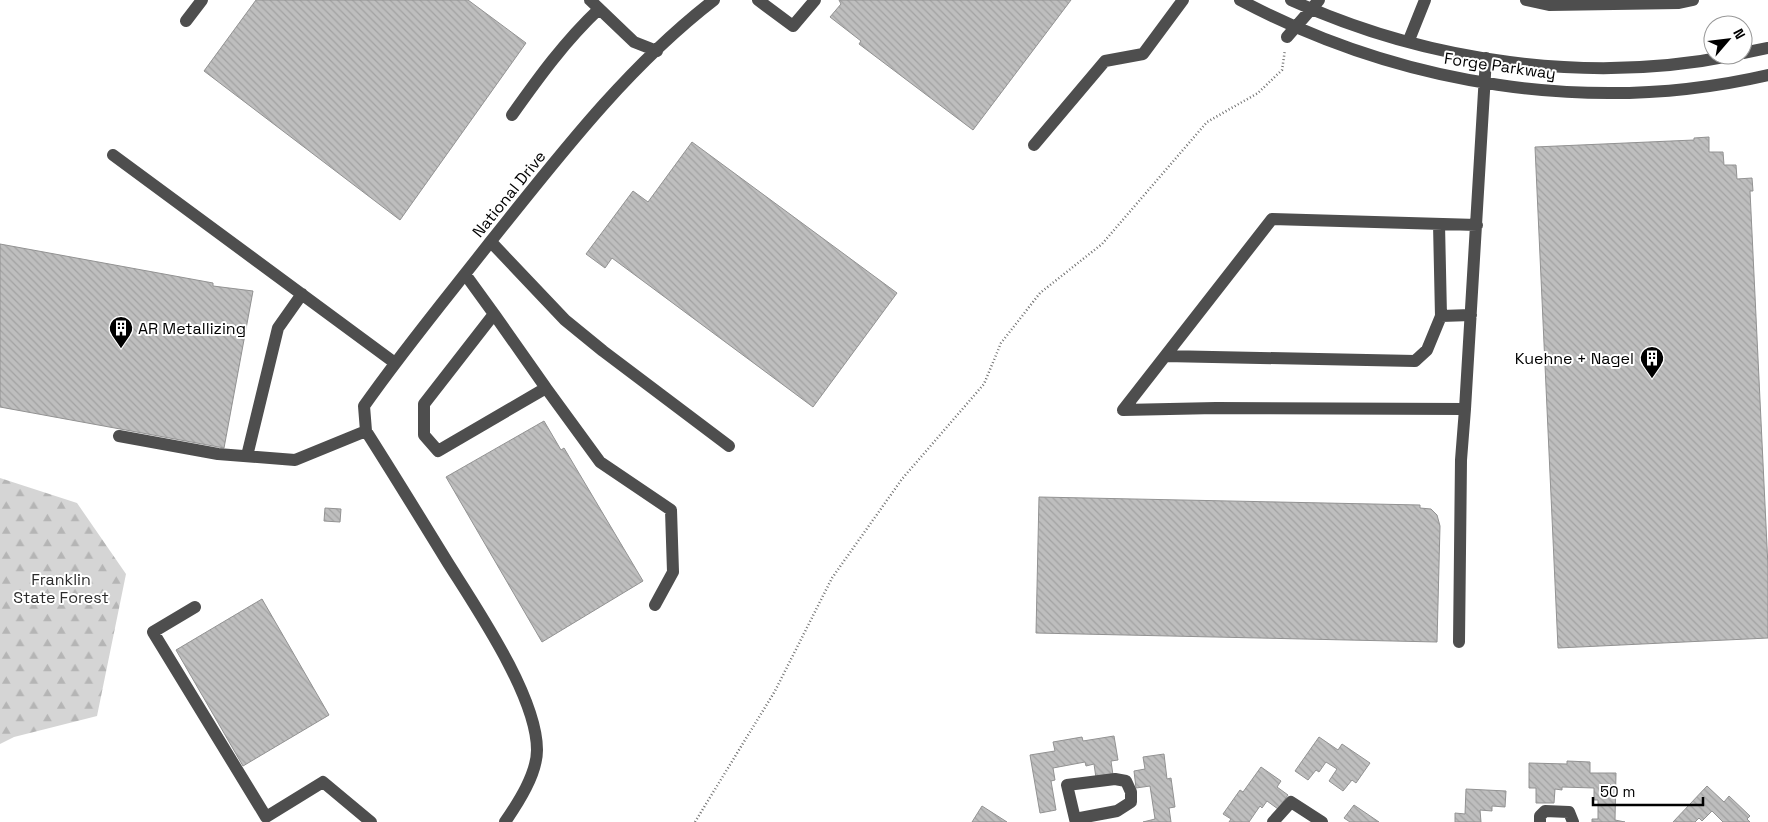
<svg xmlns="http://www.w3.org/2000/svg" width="1768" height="822" font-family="'Space Grotesk',sans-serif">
<defs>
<pattern id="forest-firs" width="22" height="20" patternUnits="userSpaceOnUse" patternTransform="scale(1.25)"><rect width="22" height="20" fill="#d5d5d5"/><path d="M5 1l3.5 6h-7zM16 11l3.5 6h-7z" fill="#b5b5b5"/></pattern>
<pattern id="building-back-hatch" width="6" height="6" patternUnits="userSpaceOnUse" patternTransform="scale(1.25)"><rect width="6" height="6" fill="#bebebe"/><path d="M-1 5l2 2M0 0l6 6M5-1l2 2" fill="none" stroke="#a2a2a2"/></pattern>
</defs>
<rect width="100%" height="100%" fill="#fff"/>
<!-- forest -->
<path fill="url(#forest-firs)" d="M 0,478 L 77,503 L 126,574 L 97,716 L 14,737 L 0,744 Z"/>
<!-- building -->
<path fill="url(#building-back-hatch)" stroke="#929292" d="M 256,0 L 468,0 L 526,43 L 400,220 L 204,71 Z
M 839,0 L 1071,0 L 973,130 L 859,44 L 861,41 L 830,17 L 841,4 Z
M 1709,137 L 1709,152 L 1723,152 L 1724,165 L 1736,165 L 1737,179 L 1752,178 L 1753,191 L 1750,191 L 1768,567 L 1768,638 L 1558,648 L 1535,147 L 1694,140 L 1694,138 Z
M 692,142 L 897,293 L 813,407 L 612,258 L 605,268 L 586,254 L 633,191 L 648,202 Z
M 0,244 L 213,283 L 213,286 L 253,291 L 224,448 L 0,407 Z
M 544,421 L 561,450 L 564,448 L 643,581 L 542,642 L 446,477 Z
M 1039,497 L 1420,505 L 1420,508 L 1431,509 L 1437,515 L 1440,526 L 1437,642 L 1036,633 Z
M 325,508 L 341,509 L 340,522 L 324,521 Z
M 262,599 L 329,715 L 243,766 L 176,650 Z
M 1114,736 L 1118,760 L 1111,761 L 1113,775 L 1096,778 L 1094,764 L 1086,766 L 1085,762 L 1053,768 L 1055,780 L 1051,781 L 1056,810 L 1040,813 L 1030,755 L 1055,751 L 1053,742 L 1082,737 L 1083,741 Z
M 1319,737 L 1338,750 L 1342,744 L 1370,763 L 1356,783 L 1352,780 L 1343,791 L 1329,781 L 1337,769 L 1326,762 L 1319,772 L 1316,770 L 1308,780 L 1295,771 Z
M 1164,754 L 1167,779 L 1171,778 L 1175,807 L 1169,808 L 1171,822 L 1143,822 L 1155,819 L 1150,786 L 1136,788 L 1134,771 L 1145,769 L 1143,757 Z
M 1567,761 L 1590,762 L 1590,773 L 1616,773 L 1615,820 L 1625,822 L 1592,822 L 1592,819 L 1598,819 L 1598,800 L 1594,800 L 1594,788 L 1562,787 L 1562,790 L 1555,789 L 1554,803 L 1536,803 L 1536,788 L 1529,788 L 1529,763 L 1567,764 Z
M 1261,767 L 1281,781 L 1277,787 L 1288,795 L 1278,809 L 1267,801 L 1262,808 L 1260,806 L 1249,822 L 1229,822 L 1231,819 L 1223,814 L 1240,790 L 1243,792 Z
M 1707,786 L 1724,802 L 1729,796 L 1750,816 L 1747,819 L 1750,822 L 1723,822 L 1712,811 L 1702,821 L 1699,818 L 1695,822 L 1673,822 Z
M 1466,789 L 1506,791 L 1505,807 L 1492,806 L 1492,811 L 1480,810 L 1481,822 L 1455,822 L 1455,813 L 1465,814 Z
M 1354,805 L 1379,822 L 1350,822 L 1344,818 Z
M 982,806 L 1007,822 L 972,822 Z"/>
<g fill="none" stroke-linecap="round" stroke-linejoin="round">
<!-- path -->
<path stroke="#707070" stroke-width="2.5" stroke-dasharray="1 2.5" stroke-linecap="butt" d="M 695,822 L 775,691 L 832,578 L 902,479 L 984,384 L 1001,343 L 1040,293 L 1102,244 L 1207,122 L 1258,93 L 1282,70 L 1285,50"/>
<!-- minor -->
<path stroke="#4e4e4e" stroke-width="12" d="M 590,0 L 634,42 L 657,51
M 758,0 L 793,26 L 815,0
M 1240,0 C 1400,85 1591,116 1768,75
M 1291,0 C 1427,62 1589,85 1735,55
M 1526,0 L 1549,5 L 1679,3 L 1693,0
M 186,21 L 202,0
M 1287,37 L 1319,0
M 1409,40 L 1425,0
M 1743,53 L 1768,48
M 512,115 C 539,77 565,41 599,9
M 1034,145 L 1105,61 L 1143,54 L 1183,0
M 113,155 L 395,363
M 1439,224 L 1441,316
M 491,242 L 565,320 L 603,351 L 729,446
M 465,274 L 494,314 L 424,404 L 424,435 L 438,451 L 546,388 L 600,462 L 671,510 L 673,572 L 655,605
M 494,314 L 546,388
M 1165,356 L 1415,361 L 1427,350 L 1441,316 L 1471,315
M 1465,409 L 1486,58
M 1123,410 L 1216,408 L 1465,409 L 1461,460 L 1459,642
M 1123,410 L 1272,219 L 1477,225
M 119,436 L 218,454 L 295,460 L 366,431
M 247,456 L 278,328 L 302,294
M 195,607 L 153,632 L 266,817 L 323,782 L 371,822
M 1075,819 L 1117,811 L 1131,802 L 1131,792 L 1126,781 L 1115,779 L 1067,785 L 1075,819 L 1076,822
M 505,822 C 518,803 537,774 537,750 C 537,697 477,609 448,563 C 421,519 394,475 366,431 L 364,406 C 404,349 448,296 491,241 C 559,156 627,67 714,0
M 1273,822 L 1291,802 L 1322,822
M 1540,822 L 1540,816 L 1545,811 L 1569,812 L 1573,822"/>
</g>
<!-- icons -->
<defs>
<g id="building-pin" transform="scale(1.25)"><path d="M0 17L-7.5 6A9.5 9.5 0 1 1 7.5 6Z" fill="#000" stroke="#fff"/><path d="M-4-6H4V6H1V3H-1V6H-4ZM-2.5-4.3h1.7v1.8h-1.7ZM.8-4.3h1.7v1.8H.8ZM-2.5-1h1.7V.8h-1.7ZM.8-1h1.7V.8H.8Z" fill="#fff"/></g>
</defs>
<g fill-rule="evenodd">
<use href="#building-pin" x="121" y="328"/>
<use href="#building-pin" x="1652" y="358"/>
</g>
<g text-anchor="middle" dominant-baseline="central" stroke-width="4" stroke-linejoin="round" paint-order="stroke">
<!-- street labels -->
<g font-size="16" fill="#000" stroke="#fff">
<text transform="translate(1500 66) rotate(8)">Forge Parkway</text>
<text transform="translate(509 194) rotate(-51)">National Drive</text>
</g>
<!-- poi labels -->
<g font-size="16" fill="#000" stroke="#fff" text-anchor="start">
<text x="138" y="328">AR Metallizing</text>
<text x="1634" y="358" text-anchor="end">Kuehne + Nagel</text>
</g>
<!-- park labels -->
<g font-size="16" fill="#2c2c2c" stroke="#fff">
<text x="61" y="579">Franklin<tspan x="61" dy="18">State Forest</tspan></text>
</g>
</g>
<!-- north arrow -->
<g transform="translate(1728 40) rotate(62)"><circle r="24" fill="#ffffff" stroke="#999999"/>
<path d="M0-4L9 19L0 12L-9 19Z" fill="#000000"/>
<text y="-8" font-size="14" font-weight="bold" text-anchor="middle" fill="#000000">N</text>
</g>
<!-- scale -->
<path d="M1593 797v8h110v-8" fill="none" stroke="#000000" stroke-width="2.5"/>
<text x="1600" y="797" font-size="15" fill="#000000" stroke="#ffffff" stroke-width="4" paint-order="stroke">50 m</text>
</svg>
